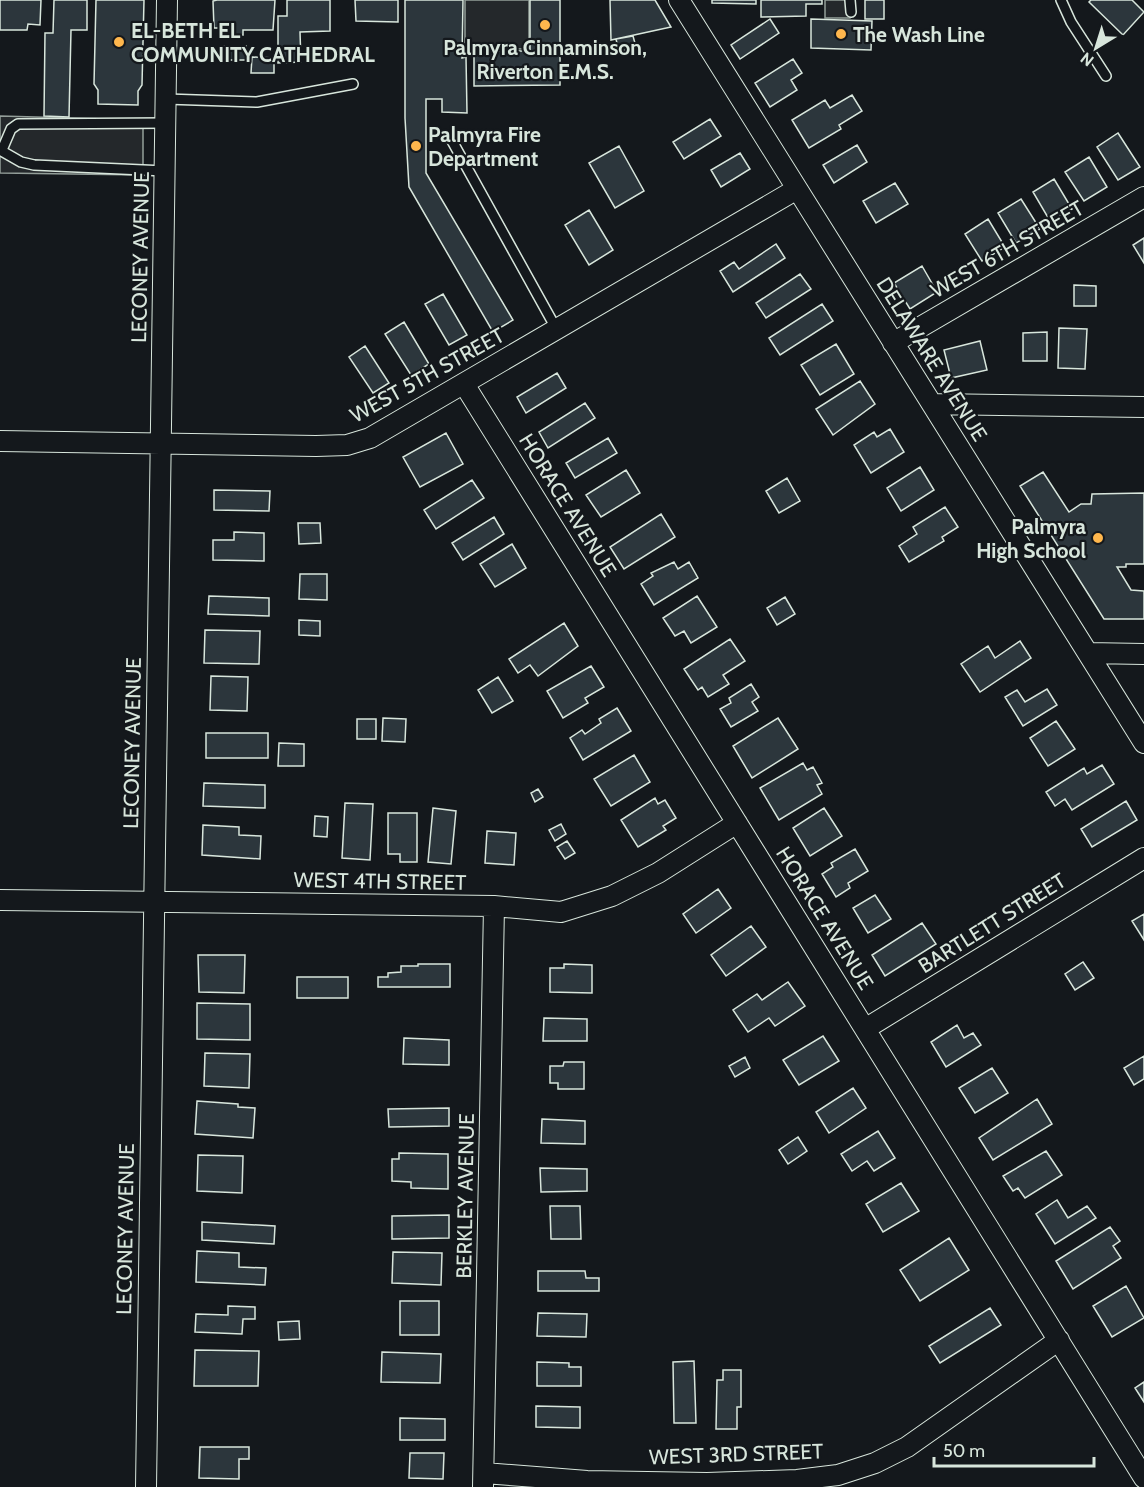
<svg xmlns="http://www.w3.org/2000/svg" width="1144" height="1487" font-family="Cabin,sans-serif">
<rect width="100%" height="100%" fill="#14181c"/>
<!-- parking -->
<path fill="#24282b" stroke="#939e99" stroke-width="1.5" d="M 465,0 L 529,0 L 529,49 L 465,48 Z
M 825,0 L 850,0 L 850,18 L 825,18 Z
M 0,116 L 143,120 L 143,175 L 0,173 Z"/>
<!-- building -->
<path fill="#2c363c" stroke="#d8e6dc" stroke-width="1.5" d="M 0,0 L 41,0 L 40,25 L 28,24 L 27,30 L 0,30 Z
M 54,0 L 87,0 L 87,30 L 71,30 L 69,117 L 44,116 L 45,33 L 53,33 Z
M 96,0 L 144,0 L 142,85 L 138,91 L 138,105 L 98,104 L 98,90 L 94,84 Z
M 217,0 L 275,0 L 273,30 L 243,30 L 243,35 L 226,36 L 226,28 L 214,28 L 213,1 Z
M 287,0 L 330,0 L 330,31 L 300,32 L 301,62 L 278,63 L 278,16 L 287,16 Z
M 355,0 L 398,0 L 398,22 L 356,21 Z
M 405,0 L 463,0 L 462,58 L 466,57 L 467,113 L 442,112 L 442,99 L 426,99 L 426,173 L 513,320 L 493,332 L 409,187 L 405,118 Z
M 530,0 L 560,0 L 560,85 L 474,86 L 474,51 L 530,51 Z
M 610,0 L 655,0 L 671,27 L 611,40 Z
M 712,0 L 756,0 L 756,4 L 712,3 Z
M 761,0 L 822,0 L 822,4 L 806,4 L 806,16 L 761,17 Z
M 865,0 L 884,0 L 884,19 L 865,19 Z
M 1091,0 L 1132,0 L 1144,12 L 1123,35 L 1089,2 Z
M 770,19 L 779,33 L 740,59 L 731,45 Z
M 811,19 L 872,21 L 871,50 L 811,48 Z
M 633,36 L 636,47 L 619,52 L 616,39 Z
M 221,46 L 246,46 L 246,60 L 222,60 Z
M 252,57 L 274,58 L 274,73 L 251,73 Z
M 793,59 L 802,73 L 791,80 L 797,90 L 770,107 L 755,83 Z
M 852,95 L 862,111 L 839,125 L 841,129 L 809,148 L 792,120 L 825,100 L 830,108 Z
M 710,119 L 721,136 L 684,159 L 673,142 Z
M 1118,133 L 1140,167 L 1118,180 L 1097,147 Z
M 857,145 L 867,162 L 834,183 L 823,165 Z
M 619,146 L 644,191 L 615,208 L 589,163 Z
M 740,153 L 750,169 L 721,187 L 711,170 Z
M 1089,157 L 1107,187 L 1084,201 L 1065,172 Z
M 1054,179 L 1072,209 L 1050,221 L 1033,192 Z
M 895,183 L 908,204 L 876,223 L 863,201 Z
M 1021,199 L 1040,229 L 1016,243 L 998,213 Z
M 589,210 L 613,250 L 589,265 L 565,225 Z
M 988,219 L 1005,247 L 982,261 L 965,234 Z
M 1144,238 L 1144,263 L 1133,245 Z
M 776,244 L 785,258 L 733,292 L 720,271 L 734,262 L 739,269 Z
M 922,266 L 937,292 L 910,309 L 894,283 Z
M 800,274 L 811,289 L 766,318 L 756,303 Z
M 1074,285 L 1096,286 L 1096,306 L 1074,306 Z
M 443,294 L 467,335 L 449,345 L 425,304 Z
M 822,304 L 833,321 L 780,355 L 769,338 Z
M 404,322 L 429,364 L 411,375 L 385,334 Z
M 1059,328 L 1087,329 L 1085,369 L 1058,368 Z
M 1047,332 L 1047,361 L 1023,361 L 1023,333 Z
M 980,341 L 987,370 L 951,378 L 944,350 Z
M 836,344 L 854,374 L 820,395 L 801,365 Z
M 365,346 L 389,383 L 373,393 L 349,357 Z
M 557,373 L 566,388 L 526,413 L 517,397 Z
M 860,381 L 875,404 L 833,435 L 816,409 Z
M 585,403 L 595,418 L 548,448 L 539,432 Z
M 890,429 L 904,452 L 871,473 L 854,445 L 874,432 L 877,437 Z
M 446,433 L 463,464 L 420,487 L 403,457 Z
M 608,438 L 617,453 L 575,478 L 566,463 Z
M 920,467 L 934,490 L 901,511 L 887,488 Z
M 626,470 L 640,493 L 601,517 L 586,495 Z
M 1043,472 L 1069,512 L 1081,504 L 1091,504 L 1092,494 L 1144,493 L 1144,564 L 1126,564 L 1126,567 L 1117,567 L 1131,590 L 1144,591 L 1144,619 L 1104,619 L 1020,486 Z
M 787,478 L 800,501 L 779,513 L 766,491 Z
M 472,480 L 484,498 L 436,529 L 424,510 Z
M 214,490 L 270,491 L 269,511 L 214,510 Z
M 945,507 L 958,527 L 942,537 L 944,541 L 909,562 L 899,546 L 917,534 L 913,527 Z
M 661,514 L 675,537 L 624,569 L 610,547 Z
M 494,517 L 504,534 L 463,560 L 452,543 Z
M 298,523 L 320,523 L 321,543 L 299,544 Z
M 234,532 L 264,533 L 264,561 L 213,560 L 213,540 L 234,540 Z
M 512,544 L 526,568 L 495,587 L 480,564 Z
M 674,562 L 678,569 L 689,562 L 698,578 L 654,605 L 641,584 L 653,576 L 651,573 Z
M 300,574 L 327,574 L 327,600 L 299,599 Z
M 209,596 L 269,598 L 269,616 L 208,614 Z
M 697,596 L 717,627 L 691,643 L 684,631 L 675,636 L 663,618 Z
M 785,597 L 795,614 L 777,625 L 767,608 Z
M 299,620 L 320,621 L 320,636 L 299,635 Z
M 564,623 L 578,646 L 538,676 L 530,665 L 518,673 L 509,659 Z
M 205,630 L 260,631 L 259,664 L 204,663 Z
M 730,639 L 745,661 L 723,675 L 729,684 L 708,697 L 702,687 L 698,690 L 684,669 Z
M 1020,641 L 1031,658 L 980,692 L 961,664 L 988,646 L 995,658 Z
M 591,666 L 604,687 L 585,698 L 588,703 L 563,718 L 547,691 Z
M 211,676 L 248,677 L 247,711 L 210,710 Z
M 498,677 L 513,701 L 492,713 L 478,690 Z
M 751,684 L 759,697 L 752,702 L 758,711 L 731,727 L 720,709 L 731,703 L 729,698 Z
M 1047,689 L 1057,705 L 1023,726 L 1005,697 L 1017,690 L 1025,702 Z
M 617,708 L 631,731 L 583,760 L 570,738 L 582,730 L 585,734 L 601,723 L 599,719 Z
M 383,718 L 406,719 L 405,742 L 382,741 Z
M 778,718 L 798,749 L 752,778 L 733,746 Z
M 357,719 L 376,719 L 376,739 L 357,739 Z
M 1056,721 L 1075,749 L 1048,766 L 1030,738 Z
M 206,733 L 268,733 L 268,758 L 206,758 Z
M 279,743 L 304,744 L 304,766 L 278,766 Z
M 634,755 L 650,782 L 611,806 L 594,779 Z
M 803,763 L 807,770 L 813,767 L 822,783 L 817,785 L 822,794 L 779,820 L 760,788 Z
M 1102,765 L 1114,784 L 1072,810 L 1065,799 L 1055,806 L 1046,792 L 1084,768 L 1087,774 Z
M 204,783 L 265,785 L 265,808 L 203,806 Z
M 538,789 L 543,797 L 535,802 L 531,793 Z
M 655,798 L 658,804 L 665,800 L 676,818 L 663,826 L 666,830 L 638,847 L 621,820 Z
M 1126,801 L 1137,820 L 1092,847 L 1081,829 Z
M 345,803 L 373,804 L 370,860 L 342,858 Z
M 433,808 L 456,811 L 451,864 L 428,862 Z
M 824,808 L 842,836 L 810,856 L 793,828 Z
M 388,813 L 417,813 L 417,862 L 400,862 L 400,854 L 388,854 Z
M 315,816 L 328,817 L 327,837 L 314,836 Z
M 561,824 L 566,834 L 555,841 L 549,830 Z
M 203,825 L 239,827 L 239,835 L 261,836 L 260,859 L 202,855 Z
M 487,831 L 516,833 L 514,865 L 485,863 Z
M 567,841 L 575,853 L 565,859 L 557,847 Z
M 855,849 L 868,871 L 848,883 L 850,888 L 836,897 L 822,874 L 833,867 L 831,863 Z
M 718,889 L 731,908 L 696,933 L 683,914 Z
M 875,895 L 891,919 L 868,933 L 853,908 Z
M 1144,914 L 1144,940 L 1132,921 Z
M 922,923 L 936,944 L 885,976 L 872,955 Z
M 751,926 L 766,947 L 726,976 L 711,955 Z
M 198,955 L 245,955 L 244,993 L 199,992 Z
M 1083,962 L 1094,978 L 1075,990 L 1065,974 Z
M 418,964 L 450,964 L 450,987 L 378,987 L 378,977 L 388,977 L 388,973 L 401,972 L 401,966 L 418,966 Z
M 564,964 L 592,965 L 592,993 L 550,992 L 550,968 L 564,968 Z
M 297,977 L 348,977 L 348,998 L 297,998 Z
M 788,982 L 805,1006 L 775,1026 L 769,1018 L 748,1032 L 733,1010 L 757,994 L 762,1000 Z
M 197,1003 L 250,1004 L 250,1040 L 197,1039 Z
M 544,1018 L 587,1019 L 587,1041 L 543,1041 Z
M 957,1025 L 964,1038 L 973,1033 L 981,1045 L 946,1067 L 931,1042 Z
M 823,1036 L 839,1061 L 799,1085 L 783,1060 Z
M 404,1038 L 449,1040 L 449,1065 L 403,1064 Z
M 205,1053 L 250,1054 L 249,1088 L 204,1086 Z
M 1144,1056 L 1144,1079 L 1134,1085 L 1124,1068 Z
M 745,1057 L 750,1068 L 735,1077 L 729,1066 Z
M 564,1062 L 584,1062 L 584,1089 L 558,1089 L 558,1083 L 550,1083 L 550,1066 L 563,1066 Z
M 992,1068 L 1008,1093 L 975,1113 L 959,1088 Z
M 853,1088 L 866,1108 L 829,1133 L 816,1112 Z
M 1037,1099 L 1052,1124 L 993,1160 L 979,1138 Z
M 197,1101 L 238,1104 L 238,1107 L 255,1108 L 253,1138 L 195,1134 Z
M 449,1108 L 449,1126 L 389,1127 L 388,1109 Z
M 542,1119 L 585,1121 L 585,1144 L 541,1143 Z
M 878,1131 L 895,1158 L 874,1171 L 867,1161 L 852,1171 L 841,1154 Z
M 798,1137 L 807,1151 L 788,1164 L 779,1150 Z
M 1046,1151 L 1062,1175 L 1025,1198 L 1018,1188 L 1013,1191 L 1003,1176 Z
M 399,1153 L 448,1154 L 448,1189 L 411,1188 L 411,1182 L 392,1181 L 392,1159 L 399,1159 Z
M 198,1155 L 243,1156 L 242,1193 L 197,1191 Z
M 540,1168 L 587,1169 L 587,1191 L 541,1192 Z
M 901,1183 L 919,1211 L 883,1232 L 866,1204 Z
M 1057,1200 L 1068,1218 L 1087,1206 L 1096,1218 L 1055,1244 L 1036,1214 Z
M 550,1206 L 580,1206 L 581,1239 L 551,1239 Z
M 449,1215 L 449,1238 L 392,1239 L 392,1216 Z
M 202,1222 L 275,1226 L 274,1244 L 202,1240 Z
M 1110,1227 L 1120,1241 L 1113,1246 L 1121,1258 L 1073,1289 L 1056,1261 Z
M 949,1238 L 969,1270 L 920,1301 L 900,1270 Z
M 197,1251 L 239,1253 L 239,1267 L 266,1268 L 265,1285 L 196,1282 Z
M 393,1252 L 442,1253 L 441,1285 L 392,1283 Z
M 538,1271 L 585,1271 L 586,1278 L 599,1278 L 599,1291 L 538,1291 Z
M 1126,1286 L 1144,1318 L 1112,1337 L 1093,1306 Z
M 400,1301 L 439,1301 L 439,1335 L 400,1335 Z
M 228,1306 L 255,1307 L 255,1319 L 243,1319 L 242,1334 L 195,1332 L 196,1314 L 228,1315 Z
M 990,1308 L 1001,1325 L 940,1363 L 929,1346 Z
M 538,1313 L 587,1314 L 586,1337 L 537,1336 Z
M 299,1321 L 300,1339 L 279,1340 L 278,1322 Z
M 195,1350 L 259,1351 L 258,1386 L 194,1386 Z
M 382,1352 L 441,1354 L 440,1383 L 381,1382 Z
M 694,1361 L 696,1423 L 674,1423 L 673,1362 Z
M 537,1362 L 569,1363 L 569,1367 L 581,1367 L 581,1386 L 537,1386 Z
M 723,1370 L 741,1370 L 741,1407 L 737,1407 L 737,1429 L 716,1429 L 717,1380 L 723,1380 Z
M 1144,1382 L 1144,1402 L 1135,1388 Z
M 536,1406 L 580,1407 L 580,1428 L 536,1427 Z
M 400,1418 L 445,1419 L 445,1440 L 400,1440 Z
M 200,1447 L 249,1447 L 249,1459 L 239,1459 L 239,1479 L 199,1478 Z
M 410,1453 L 444,1453 L 443,1479 L 409,1478 Z"/>
<g fill="none" stroke-linecap="round" stroke-linejoin="round">
<!-- service casing -->
<g stroke="#d8e6dc" stroke-width="12">
<path id="service" d="M 850,0 L 851,12
M 1061,0 L 1071,22 L 1106,76
M 166,99 L 257,102 L 353,84
M 451,139 L 557,330
M 0,150 L 21,162 L 34,165 L 165,171
M 2,150 L 11,129 L 18,124 L 166,123"/>
</g>
<!-- minor casing -->
<g stroke="#d8e6dc" stroke-width="22">
<path id="minor" d="M 679,0 L 1144,743
M 893,343 L 1144,197
M 464,384 L 1144,1478
M 932,404 L 1144,407
M 0,441 L 316,446 L 347,445 L 370,438 L 797,189
M 1088,653 L 1144,654
M 0,900 L 494,906 L 561,912 L 612,896 L 658,873 L 737,823
M 865,1029 L 1144,858
M 484,1473 L 587,1481 L 707,1483 L 797,1480 L 838,1475 L 875,1463 L 907,1447 L 1059,1340
M 146,1487 L 167,0
M 483,1487 L 494,906"/>
</g>
<!-- service -->
<use href="#service" stroke="#14181c" stroke-width="9"/>
<!-- minor -->
<use href="#minor" stroke="#14181c" stroke-width="20"/>
</g>
<!-- markers -->
<g fill="#ffb74d" stroke="#14181c" stroke-width="2">
<circle cx="545" cy="25" r="6"/>
<circle cx="841" cy="34" r="6"/>
<circle cx="119" cy="42" r="6"/>
<circle cx="416" cy="146" r="6"/>
<circle cx="1098" cy="538" r="6"/>
</g>
<g text-anchor="middle" dominant-baseline="central" stroke-width="4.5" stroke-linejoin="round" paint-order="stroke">
<!-- poi labels -->
<g font-size="21" font-weight="bold" fill="#d8e6dc" stroke="#14181c" text-anchor="start">
<text x="131" y="30">EL-BETH EL<tspan x="131" dy="24">COMMUNITY CATHEDRAL</tspan></text>
<text x="853" y="34">The Wash Line</text>
<text x="545" y="47" text-anchor="middle">Palmyra Cinnaminson,<tspan x="545" dy="24">Riverton E.M.S.</tspan></text>
<text x="428" y="134">Palmyra Fire<tspan x="428" dy="24">Department</tspan></text>
<text x="1086" y="526" text-anchor="end">Palmyra<tspan x="1086" dy="24">High School</tspan></text>
</g>
<!-- street labels -->
<g font-size="21" fill="#d8e6dc" stroke="#14181c">
<text transform="translate(1007 249) rotate(-30)">WEST 6TH STREET</text>
<text transform="translate(140 257) rotate(-89)">LECONEY AVENUE</text>
<text transform="translate(932 359) rotate(58)">DELAWARE AVENUE</text>
<text transform="translate(427 375) rotate(-29)">WEST 5TH STREET</text>
<text transform="translate(568 505) rotate(58)">HORACE AVENUE</text>
<text transform="translate(132 743) rotate(-89)">LECONEY AVENUE</text>
<text transform="translate(380 881) rotate(1)">WEST 4TH STREET</text>
<text transform="translate(825 918) rotate(58)">HORACE AVENUE</text>
<text transform="translate(992 923) rotate(-32)">BARTLETT STREET</text>
<text transform="translate(465 1196) rotate(-89)">BERKLEY AVENUE</text>
<text transform="translate(125 1229) rotate(-89)">LECONEY AVENUE</text>
<text transform="translate(736 1454) rotate(-2)">WEST 3RD STREET</text>
</g>
</g>
<!-- north arrow -->
<g transform="translate(1096 48) rotate(218)" stroke="#14181c" stroke-width="4.5" paint-order="stroke">
<path d="M0-4.5L10 22L0 15L-10 22Z" fill="#d8e6dc"/>
<text y="-9" font-size="16" font-weight="bold" text-anchor="middle" fill="#d8e6dc">N</text>
</g>
<!-- scale -->
<path d="M934 1457v9h160v-9" fill="none" stroke="#d8e6dc" stroke-width="3"/>
<text x="943" y="1457" font-size="18" fill="#d8e6dc" stroke="#14181c" stroke-width="4.5" paint-order="stroke">50 m</text>
</svg>
